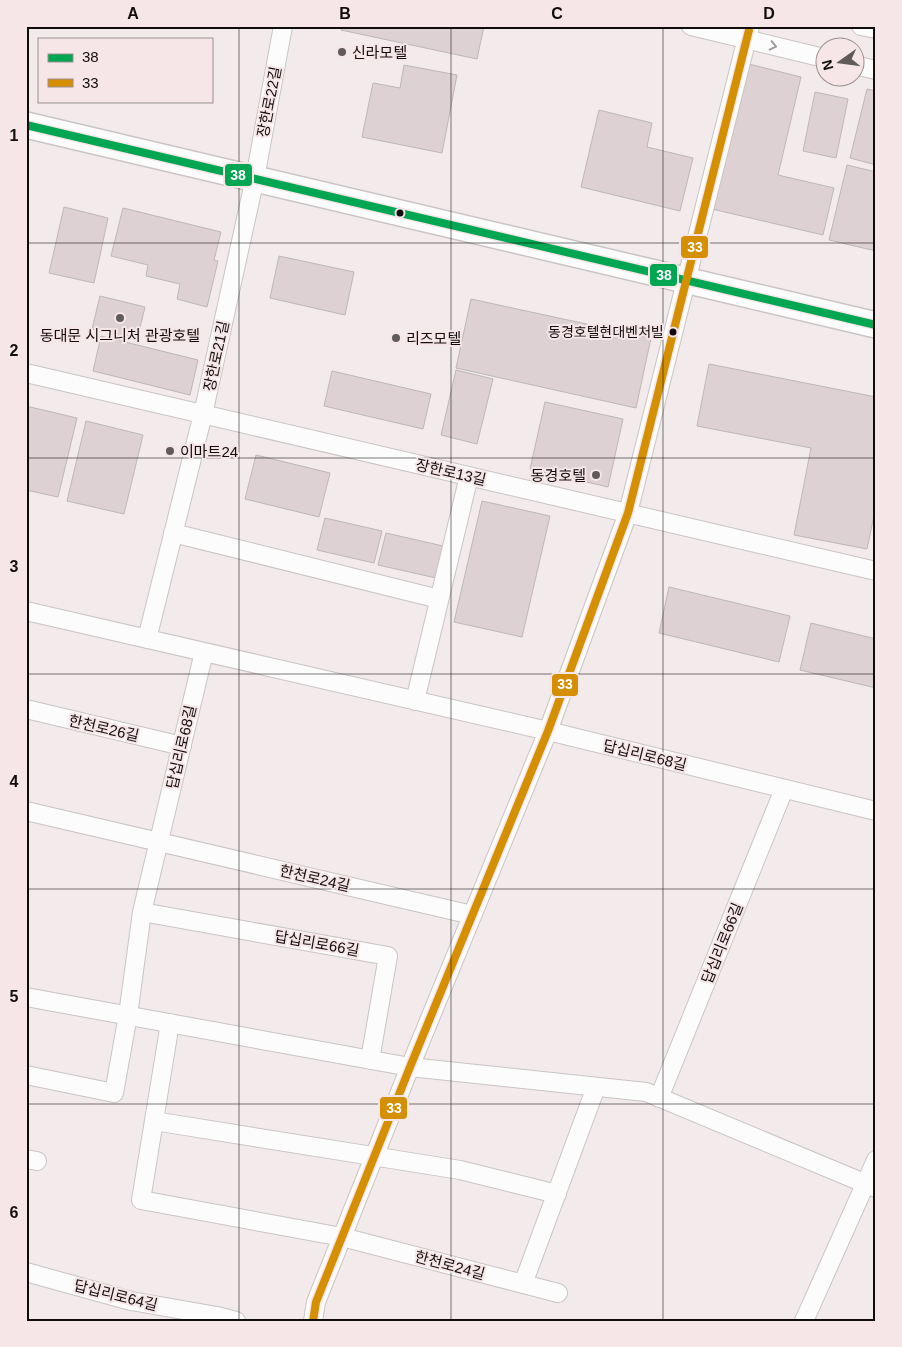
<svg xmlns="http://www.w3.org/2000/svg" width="902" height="1347" font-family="Helvetica,'Noto Sans KR',sans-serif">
<rect width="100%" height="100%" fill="#f2eaeb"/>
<!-- building -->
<path fill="#ddd1d3" stroke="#bdb7b8" d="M 342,26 L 484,26 L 477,59 L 341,30 Z
M 745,63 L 801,77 L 778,175 L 834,188 L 823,235 L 712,209 Z
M 404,65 L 457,75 L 442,153 L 362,137 L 373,83 L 400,88 Z
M 867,89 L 876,91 L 876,165 L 850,158 Z
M 815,92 L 848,99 L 836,158 L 803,151 Z
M 599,110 L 652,123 L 647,147 L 693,158 L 680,211 L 581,187 Z
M 847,165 L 876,172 L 876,251 L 829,240 Z
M 64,207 L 108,218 L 94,283 L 49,273 Z
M 123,208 L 221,232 L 214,260 L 218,261 L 207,307 L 177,299 L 180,284 L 146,276 L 148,265 L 111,256 Z
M 279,256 L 354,272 L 345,315 L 270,298 Z
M 100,296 L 145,307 L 137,340 L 92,329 Z
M 471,299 L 651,338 L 636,408 L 456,368 Z
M 101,336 L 198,360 L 190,395 L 93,371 Z
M 709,364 L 876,397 L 876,506 L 867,549 L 794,535 L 811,448 L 697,426 Z
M 456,370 L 493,379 L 477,444 L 441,435 Z
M 332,371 L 431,394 L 423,429 L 324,406 Z
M 545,402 L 623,419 L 608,487 L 530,469 Z
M 26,406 L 77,418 L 58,497 L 26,490 Z
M 86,421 L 143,435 L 124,514 L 67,501 Z
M 256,455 L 330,473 L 319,517 L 245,499 Z
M 482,501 L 550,516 L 522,637 L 454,622 Z
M 325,518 L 382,531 L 374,563 L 317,550 Z
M 386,533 L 443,546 L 436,578 L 378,565 Z
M 669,587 L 790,616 L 779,662 L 659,633 Z
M 811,623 L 876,639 L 876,688 L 800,670 Z"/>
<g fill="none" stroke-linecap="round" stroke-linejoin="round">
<!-- street casing -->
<g stroke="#cac4c4" stroke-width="20">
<path id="street" d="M 691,26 L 824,58
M 861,26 L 876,29
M 854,65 L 876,70
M 26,373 L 876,571
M 173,533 L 439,599
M 26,611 L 548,731 L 876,811
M 147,639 L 203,414 L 255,178 L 283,26
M 415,701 L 469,476
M 26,709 L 182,746
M 26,811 L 472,915
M 142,912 L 388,956 L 370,1060
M 26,997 L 410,1067 L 646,1092 L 876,1188
M 170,1023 L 141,1200 L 342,1237 L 558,1293
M 26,1075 L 114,1093 L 128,1015 L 142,912 L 204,652
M 659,1098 L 784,789
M 154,1121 L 460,1170 L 557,1194
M 26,1159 L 37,1161
M 26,1272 L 131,1301 L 217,1316 L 236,1321
M 523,1284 L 596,1087
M 313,1321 L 316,1302 L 410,1067 L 548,731 L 628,513 L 750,26
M 804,1321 L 876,1160"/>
</g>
<!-- secondary casing -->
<g stroke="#cac4c4" stroke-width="28">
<path id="secondary" d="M 26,125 L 876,325"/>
</g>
<!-- street -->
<use href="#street" stroke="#fdfcfc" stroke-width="18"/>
<!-- secondary -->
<use href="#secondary" stroke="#fdfcfc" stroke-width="25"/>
<!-- bus-1 casing -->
<g stroke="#f6e6e8" stroke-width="11">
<path id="bus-1" d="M 26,125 L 876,325"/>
</g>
<!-- bus-2 casing -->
<g stroke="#f6e6e8" stroke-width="11">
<path id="bus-2" d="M 313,1321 L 316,1302 L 410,1067 L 548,731 L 628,513 L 750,26"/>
</g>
<!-- bus-1 -->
<use href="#bus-1" stroke="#00a651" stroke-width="8"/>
<!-- bus-2 -->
<use href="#bus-2" stroke="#d48f02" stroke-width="8"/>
</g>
<!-- one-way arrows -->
<defs><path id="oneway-chevron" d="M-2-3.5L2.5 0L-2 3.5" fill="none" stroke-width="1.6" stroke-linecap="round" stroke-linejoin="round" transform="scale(1.25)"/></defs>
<use stroke="#9f9c9c" href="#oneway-chevron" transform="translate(773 46) rotate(13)"/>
<!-- grid -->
<path fill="none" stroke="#110c0d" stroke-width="1" stroke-opacity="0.55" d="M 239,26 L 239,1321M 451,26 L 451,1321M 663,26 L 663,1321M 26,243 L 876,243M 26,458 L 876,458M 26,674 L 876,674M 26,889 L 876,889M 26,1104 L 876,1104"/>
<!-- markers -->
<g fill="#605a5b" stroke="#f6e6e8" stroke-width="2">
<circle cx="342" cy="52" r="5"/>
<circle cx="120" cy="318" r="5"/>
<circle cx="396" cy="338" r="5"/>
<circle cx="170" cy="451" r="5"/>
<circle cx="596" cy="475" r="5"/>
</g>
<g fill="#110c0d" stroke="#f6e6e8" stroke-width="2">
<circle cx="400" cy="213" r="4.5"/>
<circle cx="673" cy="332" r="4.5"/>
</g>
<g text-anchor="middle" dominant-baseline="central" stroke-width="4" stroke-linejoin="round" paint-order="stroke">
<!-- bus labels -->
<g font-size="14" fill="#110c0d" stroke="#f6e6e8" text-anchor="end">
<text x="664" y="332">동경호텔현대벤처빌</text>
</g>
<!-- poi labels -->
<g font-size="15" fill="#110c0d" stroke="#f6e6e8" text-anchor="start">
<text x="352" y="52">신라모텔</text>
<text x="120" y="335" text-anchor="middle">동대문 시그니처 관광호텔</text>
<text x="406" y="338">리즈모텔</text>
<text x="180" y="451">이마트24</text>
<text x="586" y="475" text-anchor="end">동경호텔</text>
</g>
<!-- street labels -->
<g font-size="15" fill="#110c0d" stroke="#f6e6e8">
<text transform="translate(269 102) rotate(-79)">장한로22길</text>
<text transform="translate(216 356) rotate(-78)">장한로21길</text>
<text transform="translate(451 472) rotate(13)">장한로13길</text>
<text transform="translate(104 728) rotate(13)">한천로26길</text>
<text transform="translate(181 747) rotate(-77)">답십리로68길</text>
<text transform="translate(645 755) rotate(14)">답십리로68길</text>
<text transform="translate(315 878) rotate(13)">한천로24길</text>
<text transform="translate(317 943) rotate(10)">답십리로66길</text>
<text transform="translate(722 943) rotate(-68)">답십리로66길</text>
<text transform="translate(450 1265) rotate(15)">한천로24길</text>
<text transform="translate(116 1295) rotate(14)">답십리로64길</text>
</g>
</g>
<g stroke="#f6e6e8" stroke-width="2">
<rect x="224" y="163" width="29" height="24" rx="5" fill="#00a651"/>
<rect x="680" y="235" width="29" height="24" rx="5" fill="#d48f02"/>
<rect x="649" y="263" width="29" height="24" rx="5" fill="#00a651"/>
<rect x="551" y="673" width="28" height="24" rx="5" fill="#d48f02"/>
<rect x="379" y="1096" width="29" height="24" rx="5" fill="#d48f02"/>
</g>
<g font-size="14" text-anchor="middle" font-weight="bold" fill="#fff">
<text x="238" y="180">38</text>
<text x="695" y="252">33</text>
<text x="664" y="280">38</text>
<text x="565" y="689">33</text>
<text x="394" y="1113">33</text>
</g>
<!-- border -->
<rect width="902" height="1347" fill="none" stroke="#f6e6e8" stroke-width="55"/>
<!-- legend -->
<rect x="38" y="38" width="175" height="65" fill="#f6e6e8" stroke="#9a8f90"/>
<rect x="48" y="54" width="25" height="8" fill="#00a651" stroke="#9a8f90"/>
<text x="82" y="62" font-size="15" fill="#110c0d">38</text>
<rect x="48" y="79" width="25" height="8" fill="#d48f02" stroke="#9a8f90"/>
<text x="82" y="88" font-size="15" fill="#110c0d">33</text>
<!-- north arrow -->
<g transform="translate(840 62) rotate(256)"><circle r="24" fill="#f6e6e8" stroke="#9a8f90"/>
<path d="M0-4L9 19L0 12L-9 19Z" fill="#605a5b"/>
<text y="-8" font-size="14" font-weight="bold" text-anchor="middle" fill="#110c0d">N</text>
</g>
<rect x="28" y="28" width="846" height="1292" fill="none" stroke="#110c0d" stroke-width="2"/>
<g font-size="16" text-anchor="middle" font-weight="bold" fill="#110c0d">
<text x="133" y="19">A</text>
<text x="345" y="19">B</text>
<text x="557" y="19">C</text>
<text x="769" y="19">D</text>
<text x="14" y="141">1</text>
<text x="14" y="356">2</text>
<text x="14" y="572">3</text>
<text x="14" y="787">4</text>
<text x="14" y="1002">5</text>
<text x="14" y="1218">6</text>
</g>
</svg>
